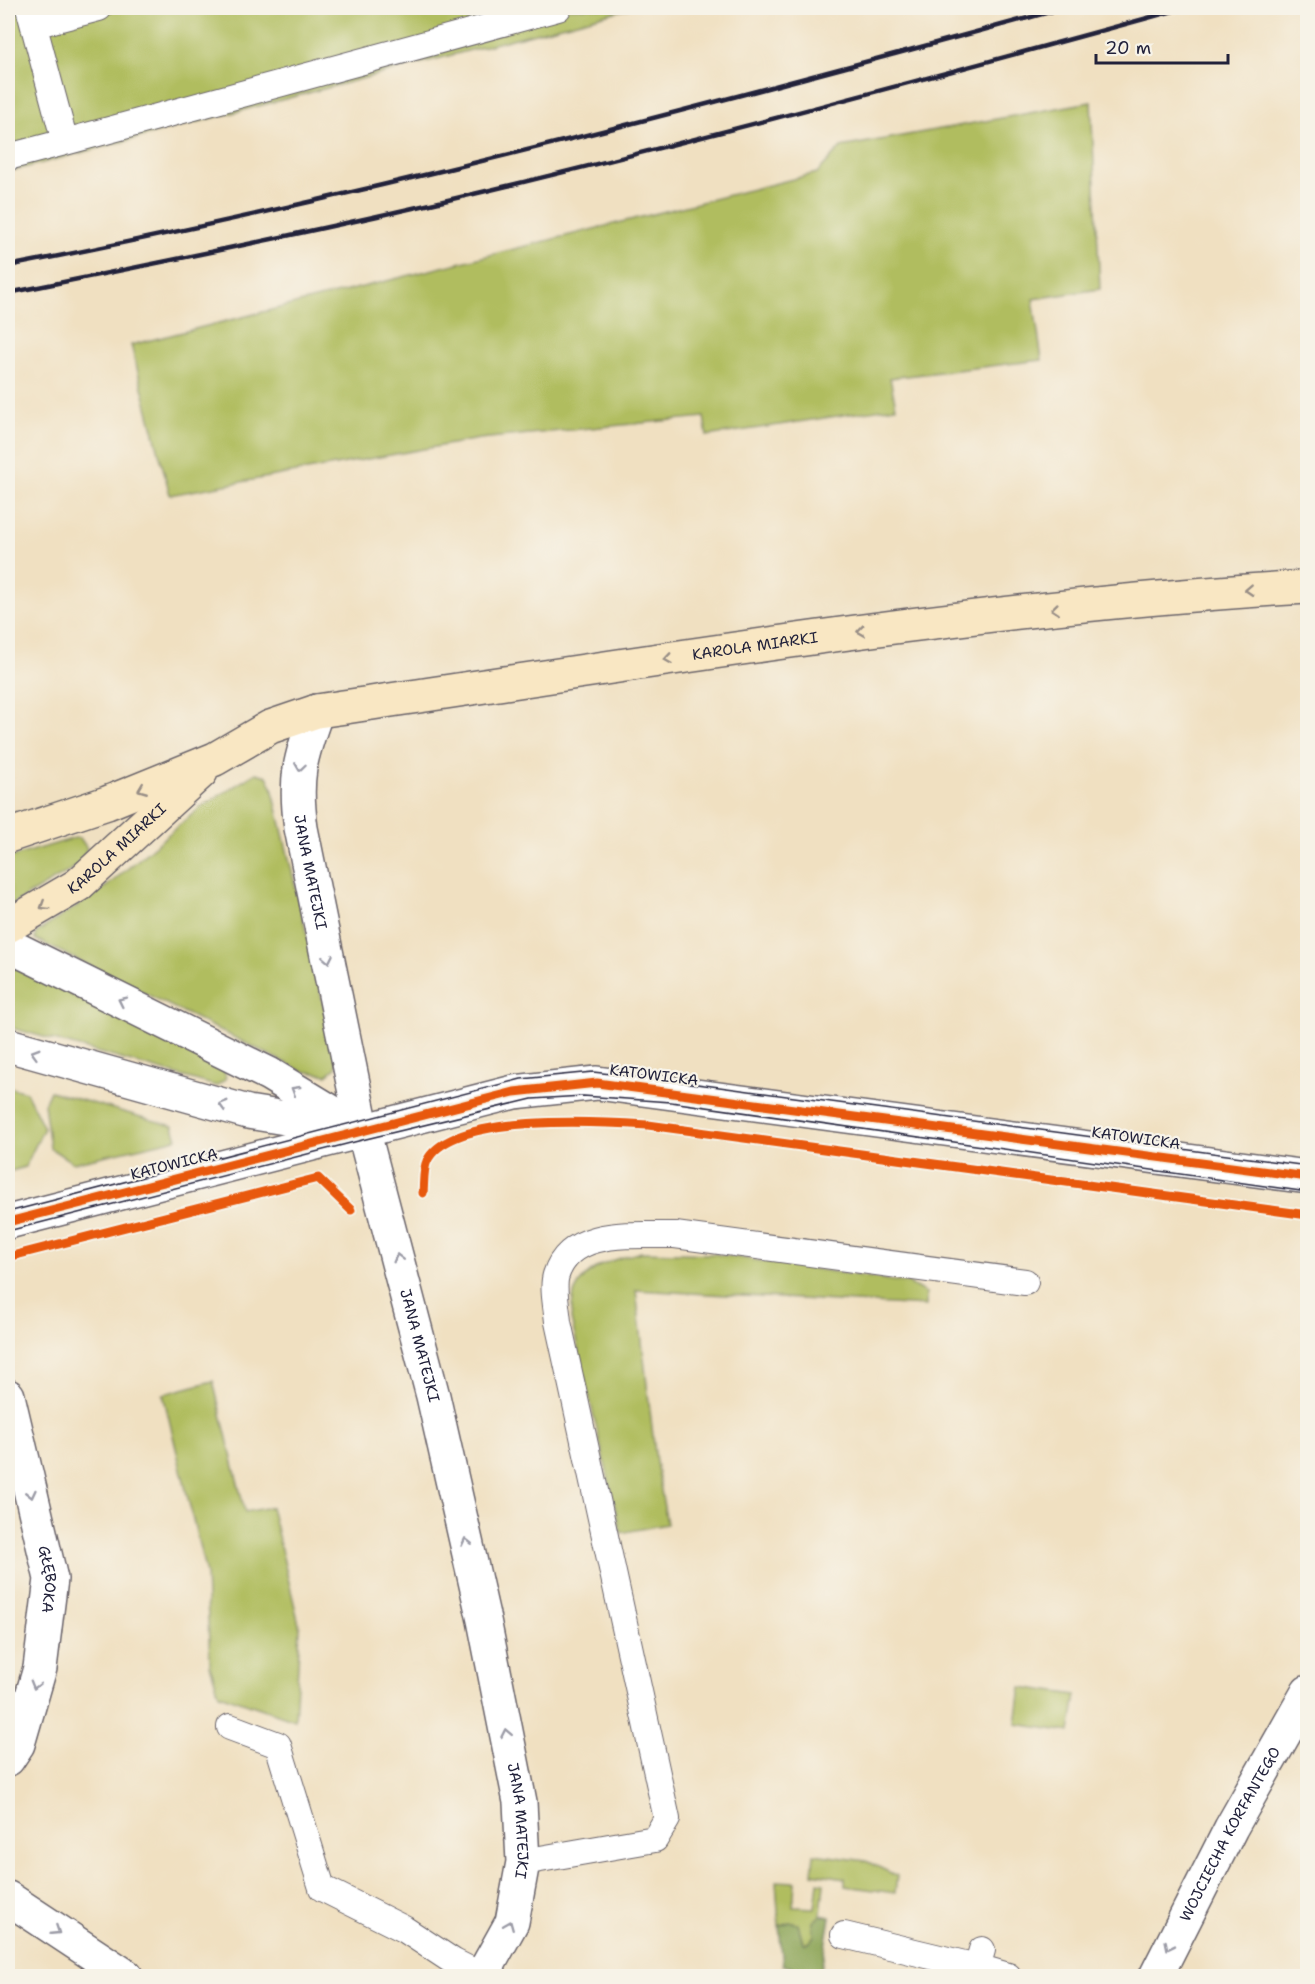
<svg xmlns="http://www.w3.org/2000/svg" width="1315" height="1984" font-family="'Shantell Sans',sans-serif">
<rect width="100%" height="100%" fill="#f7f3e8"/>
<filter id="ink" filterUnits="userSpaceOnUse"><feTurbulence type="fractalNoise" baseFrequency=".0167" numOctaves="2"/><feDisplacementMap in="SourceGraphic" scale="12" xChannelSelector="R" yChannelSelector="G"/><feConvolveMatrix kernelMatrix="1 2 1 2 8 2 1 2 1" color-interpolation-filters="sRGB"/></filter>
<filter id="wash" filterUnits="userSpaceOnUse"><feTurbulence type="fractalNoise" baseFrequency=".008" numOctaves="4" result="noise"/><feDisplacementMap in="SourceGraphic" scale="24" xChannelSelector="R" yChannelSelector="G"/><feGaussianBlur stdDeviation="1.35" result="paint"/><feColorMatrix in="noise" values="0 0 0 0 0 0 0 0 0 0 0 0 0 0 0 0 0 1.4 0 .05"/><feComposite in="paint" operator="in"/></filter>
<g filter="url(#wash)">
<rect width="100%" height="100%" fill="#f0e0c1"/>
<!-- green -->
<path fill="#b0bd5f" stroke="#69704d" stroke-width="1.5" d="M 8,8 L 630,8 L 8,172 Z
M 1091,102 L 1100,289 L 1033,299 L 1042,360 L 890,378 L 896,407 L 707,436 L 704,417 L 479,439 L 170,495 L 131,345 L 817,173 L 841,147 Z
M 256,773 L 267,776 L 272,787 L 336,1058 L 336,1068 L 327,1075 L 302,1071 L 35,939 L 36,933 L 107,886 L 202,806 Z
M 75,838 L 80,838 L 87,848 L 81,864 L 8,907 L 8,858 Z
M 8,964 L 224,1068 L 226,1079 L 216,1086 L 8,1027 Z
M 8,1087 L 26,1092 L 44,1128 L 25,1167 L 8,1172 Z
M 50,1091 L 173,1126 L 177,1139 L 73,1163 L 50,1148 L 44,1104 Z
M 641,1252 L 715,1254 L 908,1283 L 926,1293 L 926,1306 L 636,1290 L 656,1462 L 667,1524 L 621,1533 L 571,1319 C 572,1311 572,1299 575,1291 C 587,1265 616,1259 641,1252 Z
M 213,1381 L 245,1512 L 271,1507 L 300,1628 L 295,1720 L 219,1694 L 210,1665 L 206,1574 L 163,1394 Z
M 1021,1687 L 1076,1695 L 1070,1732 L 1016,1724 Z
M 814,1854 L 866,1861 L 897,1876 L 895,1893 L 845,1886 L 845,1878 L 812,1873 Z
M 776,1881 L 795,1882 L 793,1907 L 815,1908 L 818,1882 L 824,1883 L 821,1915 L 813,1922 L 814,1936 L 808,1943 L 803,1943 L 790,1922 L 779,1926 Z"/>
<!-- forest -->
<path fill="#8ca456" stroke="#576348" stroke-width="1.5" d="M 821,1915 L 830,1917 L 820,1976 L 783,1965 L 779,1926 L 790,1922 L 798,1924 L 803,1943 L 808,1943 L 814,1936 L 813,1922 Z"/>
</g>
<g filter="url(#ink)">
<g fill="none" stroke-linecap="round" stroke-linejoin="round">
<!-- service casing -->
<g stroke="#6a646a" stroke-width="28">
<path id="service" d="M 34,25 L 99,8
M 65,142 L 558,8
M 8,157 L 65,142 L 29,8
M 230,1727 L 278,1745 L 322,1888 L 404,1929 L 454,1962 L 482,1976
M 523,1862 L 655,1839 L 667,1819 L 558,1322 C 557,1309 552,1287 556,1275 C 571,1227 635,1236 675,1235 L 1025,1282
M 844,1935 L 977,1967 L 982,1950
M 973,1976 L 977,1967 L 1008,1976"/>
</g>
<!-- minor casing -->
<g stroke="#6a646a" stroke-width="36">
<g id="minor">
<path id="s1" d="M 317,711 C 300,758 294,778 301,828 L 361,1122 L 433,1396 L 484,1620 L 520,1802 L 523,1862 L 512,1922 L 482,1976"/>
<path d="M 8,945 L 269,1074 L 363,1131"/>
<path d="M 8,1045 L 248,1112 L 347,1128"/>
<path d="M 8,1222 L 514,1092 L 597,1083 L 1308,1177"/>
<path id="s2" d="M 8,1396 L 51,1579 L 40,1668 L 18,1744 L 8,1759"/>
<path d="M 8,1898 L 126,1976"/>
<path id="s3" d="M 1156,1976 L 1231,1828 L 1308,1692"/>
</g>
</g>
<!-- secondary casing -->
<g stroke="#6a646a" stroke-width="36">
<g id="secondary">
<path id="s4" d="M 8,836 L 107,803 L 215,759 L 270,727 L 317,711 C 646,663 975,606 1308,587"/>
<path id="s5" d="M 8,926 L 78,885 L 201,772"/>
</g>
</g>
<!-- service -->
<use href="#service" stroke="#fff" stroke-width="26"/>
<!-- minor -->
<use href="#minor" stroke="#fff" stroke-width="33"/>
<!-- secondary -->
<use href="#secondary" stroke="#f9e7c3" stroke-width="33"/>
<!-- tram -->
<path stroke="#22223b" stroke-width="1.5" d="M 8,1212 L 521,1079 L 593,1072 L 675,1081 L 1308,1166
M 8,1231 L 366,1139 L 532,1099 L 583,1096 L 671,1102 L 1308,1192"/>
<!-- rail -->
<path stroke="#22223b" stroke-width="4.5" d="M 8,266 C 364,197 714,104 1064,8
M 8,293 C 175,260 342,226 507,186 C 734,131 959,70 1184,8"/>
<!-- cycleway casing -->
<g stroke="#f7f3e8" stroke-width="13">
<path id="cycleway" d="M 423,1193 C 424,1184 423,1169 427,1161 C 451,1112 602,1122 648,1125 L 1308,1215
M 8,1222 L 514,1092 L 597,1083 L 1308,1177
M 8,1257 L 318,1178 L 351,1210"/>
</g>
<!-- cycleway -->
<use href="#cycleway" stroke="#e8590c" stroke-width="9"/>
</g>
<!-- one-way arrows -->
<defs><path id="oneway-chevron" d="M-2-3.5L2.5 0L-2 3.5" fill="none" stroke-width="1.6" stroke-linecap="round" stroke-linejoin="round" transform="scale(1.5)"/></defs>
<g stroke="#988e86">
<use href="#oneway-chevron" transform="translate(1249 590) rotate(177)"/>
<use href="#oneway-chevron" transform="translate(1055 609) rotate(174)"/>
<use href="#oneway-chevron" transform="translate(861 631) rotate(172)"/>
<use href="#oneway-chevron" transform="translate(668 659) rotate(172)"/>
<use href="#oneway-chevron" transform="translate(142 789) rotate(158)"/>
<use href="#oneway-chevron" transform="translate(44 906) rotate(148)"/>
</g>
<g stroke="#9c9ca7">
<use href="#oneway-chevron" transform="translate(300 767) rotate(98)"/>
<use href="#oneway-chevron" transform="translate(328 959) rotate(79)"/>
<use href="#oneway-chevron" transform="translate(122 1001) rotate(-154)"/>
<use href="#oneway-chevron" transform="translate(35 1053) rotate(-164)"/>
<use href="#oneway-chevron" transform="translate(295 1090) rotate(-149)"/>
<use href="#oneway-chevron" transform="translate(223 1105) rotate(-164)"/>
<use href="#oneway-chevron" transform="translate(398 1258) rotate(-104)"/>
<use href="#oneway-chevron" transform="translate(31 1494) rotate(77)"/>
<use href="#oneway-chevron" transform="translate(466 1542) rotate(-103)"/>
<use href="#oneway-chevron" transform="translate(35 1685) rotate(106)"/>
<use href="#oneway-chevron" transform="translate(506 1733) rotate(-101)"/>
<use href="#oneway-chevron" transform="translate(509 1925) rotate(-68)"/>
<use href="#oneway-chevron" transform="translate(56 1931) rotate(33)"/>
<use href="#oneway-chevron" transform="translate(1169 1946) rotate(116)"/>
</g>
</g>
<g text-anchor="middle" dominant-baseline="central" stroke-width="4.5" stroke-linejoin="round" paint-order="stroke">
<!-- street labels -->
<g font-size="15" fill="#22223b" stroke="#f7f3e8">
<text stroke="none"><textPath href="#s4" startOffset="777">KAROLA MIARKI</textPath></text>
<text stroke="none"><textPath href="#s5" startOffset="134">KAROLA MIARKI</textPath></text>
<text stroke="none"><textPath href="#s1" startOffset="165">JANA MATEJKI</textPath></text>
<text transform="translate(654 1075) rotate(7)">KATOWICKA</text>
<text transform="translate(1136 1138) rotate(8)">KATOWICKA</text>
<text transform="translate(174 1164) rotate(-14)">KATOWICKA</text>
<text stroke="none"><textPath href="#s1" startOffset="651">JANA MATEJKI</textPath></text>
<text stroke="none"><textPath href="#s2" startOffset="188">GŁĘBOKA</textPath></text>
<text stroke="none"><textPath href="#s1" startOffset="1137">JANA MATEJKI</textPath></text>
<text stroke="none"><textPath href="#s3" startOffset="160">WOJCIECHA KORFANTEGO</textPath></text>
</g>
</g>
<!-- margin -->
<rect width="1315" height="1984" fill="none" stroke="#f7f3e8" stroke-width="30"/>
<!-- scale -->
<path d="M1096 54v9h132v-9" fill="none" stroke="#22223b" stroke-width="3"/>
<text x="1105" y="54" font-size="18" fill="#22223b" stroke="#f7f3e8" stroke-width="4.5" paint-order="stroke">20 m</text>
</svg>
